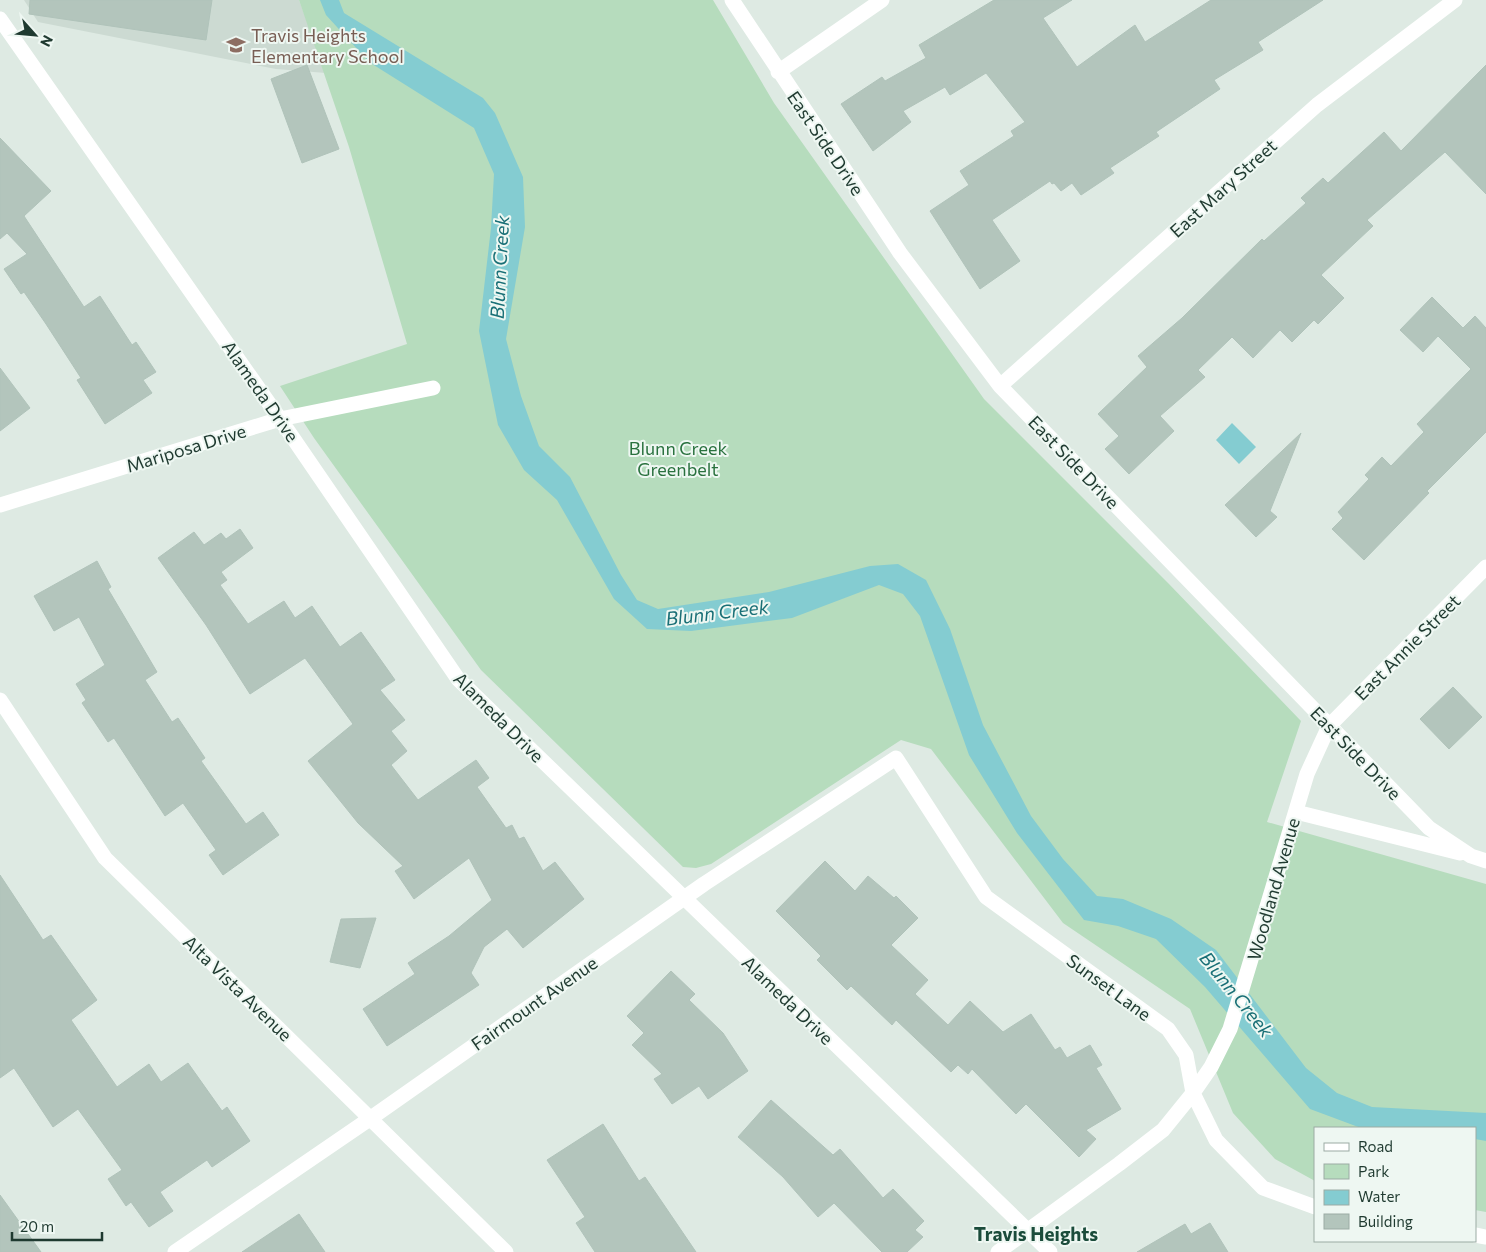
<svg xmlns="http://www.w3.org/2000/svg" width="1486" height="1252" font-family="Commissioner,sans-serif">
<rect width="100%" height="100%" fill="#deeae3"/>
<!-- built -->
<path fill="#ccdad2" d="M 24,0 L 299,0 L 326,73 L 276,69 L 38,22 Z"/>
<!-- green -->
<path fill="#b6dcbd" d="M 299,0 L 713,0 L 774,103 L 984,399 L 1169,584 L 1301,721 L 1267,822 L 1486,884 L 1486,1212 L 1475,1210 L 1475,1128 L 1315,1128 L 1315,1181 L 1275,1159 L 1233,1113 L 1190,1009 L 1063,923 L 931,749 L 901,740 L 711,864 L 696,868 L 683,867 L 481,670 L 314,438 L 280,386 L 407,344 L 349,147 Z"/>
<!-- water -->
<path fill="#84ccd1" d="M 320,0 L 339,0 L 344,13 L 483,98 L 495,113 L 523,177 L 525,227 L 506,339 L 521,396 L 539,446 L 570,477 L 621,575 L 637,600 L 658,609 L 769,592 L 870,566 L 898,564 L 926,580 L 950,629 L 983,725 L 1031,816 L 1063,859 L 1097,896 L 1123,899 L 1171,919 L 1216,950 L 1306,1068 L 1337,1093 L 1372,1107 L 1486,1113 L 1486,1141 L 1475,1139 L 1475,1128 L 1361,1128 L 1310,1109 L 1205,987 L 1156,939 L 1118,926 L 1084,920 L 1017,833 L 969,755 L 920,616 L 903,594 L 879,585 L 792,618 L 691,631 L 647,629 L 614,599 L 557,500 L 524,470 L 498,425 L 479,331 L 491,228 L 494,174 L 474,128 L 369,62 L 326,15 Z
M 1232,423 L 1256,447 L 1239,464 L 1216,440 Z"/>
<!-- building -->
<path fill="#b3c5bc" stroke="#b0c3ba" d="M 30,0 L 212,0 L 206,40 L 29,14 Z
M 994,0 L 1072,0 L 1043,18 L 1077,67 L 1135,25 L 1145,42 L 1211,0 L 1323,0 L 1258,42 L 1263,50 L 1214,80 L 1220,89 L 1156,132 L 1159,136 L 1110,168 L 1114,173 L 1081,195 L 1072,183 L 1061,191 L 1054,183 L 1052,184 L 1050,181 L 992,220 L 1020,261 L 980,289 L 930,211 L 969,185 L 960,171 L 1014,136 L 1011,131 L 1025,122 L 986,73 L 950,95 L 945,87 L 903,111 L 911,122 L 873,151 L 841,104 L 882,77 L 885,81 L 926,58 L 919,45 Z
M 307,65 L 339,149 L 302,163 L 271,79 Z
M 1486,65 L 1486,194 L 1445,152 L 1367,220 L 1373,226 L 1321,275 L 1344,298 L 1318,324 L 1314,320 L 1292,342 L 1280,330 L 1253,358 L 1232,337 L 1198,370 L 1205,377 L 1160,416 L 1174,431 L 1129,474 L 1105,449 L 1119,436 L 1098,414 L 1147,367 L 1138,356 L 1182,318 L 1262,239 L 1264,241 L 1306,203 L 1301,198 L 1323,178 L 1328,183 L 1384,132 L 1401,151 Z
M 0,138 L 51,191 L 24,216 L 84,307 L 100,296 L 132,345 L 136,342 L 156,372 L 143,380 L 152,393 L 105,424 L 77,380 L 81,378 L 46,324 L 24,292 L 21,294 L 4,269 L 27,254 L 7,233 L 0,239 Z
M 1432,297 L 1463,328 L 1475,316 L 1486,328 L 1486,432 L 1427,491 L 1429,493 L 1364,560 L 1332,529 L 1343,518 L 1338,512 L 1369,479 L 1365,475 L 1382,457 L 1391,466 L 1424,432 L 1417,424 L 1471,369 L 1438,336 L 1423,352 L 1400,330 Z
M 0,368 L 30,408 L 0,431 Z
M 1301,433 L 1270,511 L 1277,517 L 1256,537 L 1225,505 Z
M 240,529 L 253,548 L 221,572 L 227,580 L 220,585 L 248,624 L 284,601 L 295,618 L 312,606 L 340,647 L 361,632 L 395,680 L 380,690 L 405,720 L 391,731 L 407,751 L 391,765 L 418,800 L 476,760 L 489,778 L 477,787 L 506,828 L 512,825 L 519,839 L 524,837 L 543,871 L 555,862 L 584,899 L 523,948 L 507,929 L 484,947 L 471,973 L 479,985 L 387,1046 L 363,1009 L 415,974 L 408,963 L 449,936 L 492,900 L 469,858 L 414,899 L 395,871 L 403,866 L 358,823 L 308,761 L 353,724 L 305,658 L 250,694 L 206,625 L 158,558 L 194,532 L 204,545 L 221,533 L 226,539 Z
M 97,561 L 111,587 L 108,589 L 157,672 L 145,680 L 172,722 L 178,718 L 205,758 L 201,761 L 246,824 L 263,812 L 279,835 L 223,875 L 209,855 L 216,850 L 183,803 L 165,816 L 114,738 L 108,742 L 82,703 L 86,700 L 76,684 L 105,665 L 79,617 L 54,631 L 34,596 Z
M 1453,687 L 1482,717 L 1449,749 L 1420,719 Z
M 825,861 L 855,891 L 868,876 L 894,898 L 896,896 L 918,918 L 891,945 L 928,980 L 915,994 L 948,1025 L 970,1001 L 1003,1032 L 1031,1014 L 1055,1050 L 1060,1047 L 1067,1058 L 1090,1045 L 1102,1065 L 1096,1068 L 1121,1109 L 1086,1130 L 1096,1139 L 1079,1157 L 1026,1104 L 1016,1114 L 972,1069 L 968,1074 L 958,1065 L 951,1072 L 896,1020 L 892,1025 L 851,986 L 847,990 L 817,960 L 821,956 L 776,911 Z
M 0,875 L 43,940 L 51,935 L 97,1000 L 71,1020 L 117,1087 L 149,1064 L 161,1082 L 188,1063 L 222,1111 L 227,1107 L 250,1141 L 212,1167 L 207,1160 L 160,1192 L 173,1211 L 149,1227 L 131,1202 L 126,1206 L 108,1179 L 122,1170 L 78,1109 L 53,1127 L 14,1068 L 0,1078 Z
M 376,918 L 360,968 L 330,962 L 341,919 Z
M 671,971 L 695,994 L 689,1000 L 723,1033 L 748,1071 L 708,1099 L 699,1086 L 672,1104 L 654,1079 L 662,1074 L 632,1045 L 644,1033 L 627,1016 Z
M 771,1100 L 833,1155 L 840,1149 L 883,1198 L 893,1189 L 924,1221 L 915,1230 L 923,1237 L 907,1252 L 882,1252 L 834,1203 L 818,1217 L 783,1177 L 738,1137 Z
M 603,1124 L 639,1181 L 645,1177 L 696,1252 L 595,1252 L 576,1223 L 585,1217 L 547,1160 Z
M 0,1195 L 41,1252 L 0,1252 Z
M 299,1214 L 325,1252 L 242,1252 Z
M 1210,1223 L 1228,1252 L 1137,1252 L 1185,1224 L 1191,1234 Z"/>
<g fill="none" stroke-linecap="round" stroke-linejoin="round">
<!-- minor -->
<path stroke="#fff" stroke-width="15" d="M 732,0 L 900,253 L 1000,386 L 1429,828 L 1471,856 L 1486,861
M 0,19 L 280,419 L 458,679 L 1050,1252
M 778,72 L 882,0
M 1000,386 L 1317,105 L 1455,0
M 0,505 L 280,419 L 433,388
M 0,700 L 105,858 L 506,1252
M 1296,812 L 1460,853
M 1475,1235 L 1486,1237
M 175,1252 L 371,1118 L 704,884 L 896,758 L 986,897 L 1168,1029 L 1186,1055 L 1193,1093 L 1216,1140 L 1263,1188 L 1315,1207
M 998,1252 L 1119,1164 L 1163,1130 L 1193,1093 L 1211,1067 L 1230,1029 L 1307,774 L 1329,726 L 1486,567"/>
</g>
<!-- icons -->
<defs>
<g id="school-bare" transform="scale(1.5)"><path d="M0-5L7-2L0 1L-7-2ZM-4 1L0 2.5L4 1V4Q0 6-4 4Z" fill="#8d6e63" stroke="#eef7f2" stroke-width="2.5" paint-order="stroke"/></g>
</defs>
<g fill-rule="evenodd">
<use href="#school-bare" x="236" y="45"/>
</g>
<g text-anchor="middle" dominant-baseline="central" stroke-width="4" stroke-linejoin="round" paint-order="stroke">
<!-- education labels -->
<g font-size="18" fill="#785e54" stroke="#eef7f2" text-anchor="start">
<text x="251" y="35">Travis Heights<tspan x="251" dy="21">Elementary School</tspan></text>
</g>
<!-- street labels -->
<g font-size="18" fill="#1f3a30" stroke="#eef7f2">
<text transform="translate(826 143) rotate(56)">East Side Drive</text>
<text transform="translate(1223 188) rotate(-42)">East Mary Street</text>
<text transform="translate(261 391) rotate(55)">Alameda Drive</text>
<text transform="translate(186 448) rotate(-17)">Mariposa Drive</text>
<text transform="translate(1074 462) rotate(46)">East Side Drive</text>
<text transform="translate(1407 647) rotate(-45)">East Annie Street</text>
<text transform="translate(499 717) rotate(45)">Alameda Drive</text>
<text transform="translate(1356 753) rotate(46)">East Side Drive</text>
<text transform="translate(1273 889) rotate(-74)">Woodland Avenue</text>
<text transform="translate(1109 987) rotate(36)">Sunset Lane</text>
<text transform="translate(238 988) rotate(44)">Alta Vista Avenue</text>
<text transform="translate(788 1000) rotate(44)">Alameda Drive</text>
<text transform="translate(534 1003) rotate(-35)">Fairmount Avenue</text>
</g>
<!-- park labels -->
<g font-size="18" fill="#29713e" stroke="#eef7f2">
<text x="678" y="448">Blunn Creek<tspan x="678" dy="21">Greenbelt</tspan></text>
</g>
<!-- water labels -->
<g font-size="19" font-style="italic" fill="#196f76" stroke="#eef7f2">
<text transform="translate(499 267) rotate(-87)">Blunn Creek</text>
<text transform="translate(717 612) rotate(-7)">Blunn Creek</text>
<text transform="translate(1237 994) rotate(51)">Blunn Creek</text>
</g>
<!-- neighbourhood labels -->
<g font-size="19" font-weight="bold" fill="#1b4c3b" stroke="#eef7f2">
<text x="1036" y="1233">Travis Heights</text>
</g>
</g>
<!-- legend -->
<rect x="1314" y="1127" width="162" height="115" fill="#eef7f2" stroke="#9baba4"/>
<rect x="1324" y="1143" width="25" height="8" fill="#ffffff" stroke="#9baba4"/>
<text x="1358" y="1152" font-size="15" fill="#1f3a30">Road</text>
<rect x="1324" y="1164" width="25" height="15" fill="#b6dcbd" stroke="#9baba4"/>
<text x="1358" y="1177" font-size="15" fill="#1f3a30">Park</text>
<rect x="1324" y="1190" width="25" height="15" fill="#84ccd1" stroke="#9baba4"/>
<text x="1358" y="1202" font-size="15" fill="#1f3a30">Water</text>
<rect x="1324" y="1214" width="25" height="15" fill="#b3c5bc" stroke="#9baba4"/>
<text x="1358" y="1227" font-size="15" fill="#1f3a30">Building</text>
<!-- north arrow -->
<g transform="translate(35 35) rotate(117)" stroke="#eef7f2" stroke-width="4" paint-order="stroke">
<path d="M0-4L9 19L0 12L-9 19Z" fill="#1f3a30"/>
<text y="-8" font-size="14" font-weight="bold" text-anchor="middle" fill="#1f3a30">N</text>
</g>
<!-- scale -->
<path d="M12 1232v8h90v-8" fill="none" stroke="#1f3a30" stroke-width="2.5"/>
<text x="20" y="1232" font-size="15" fill="#1f3a30" stroke="#eef7f2" stroke-width="4" paint-order="stroke">20 m</text>
</svg>
